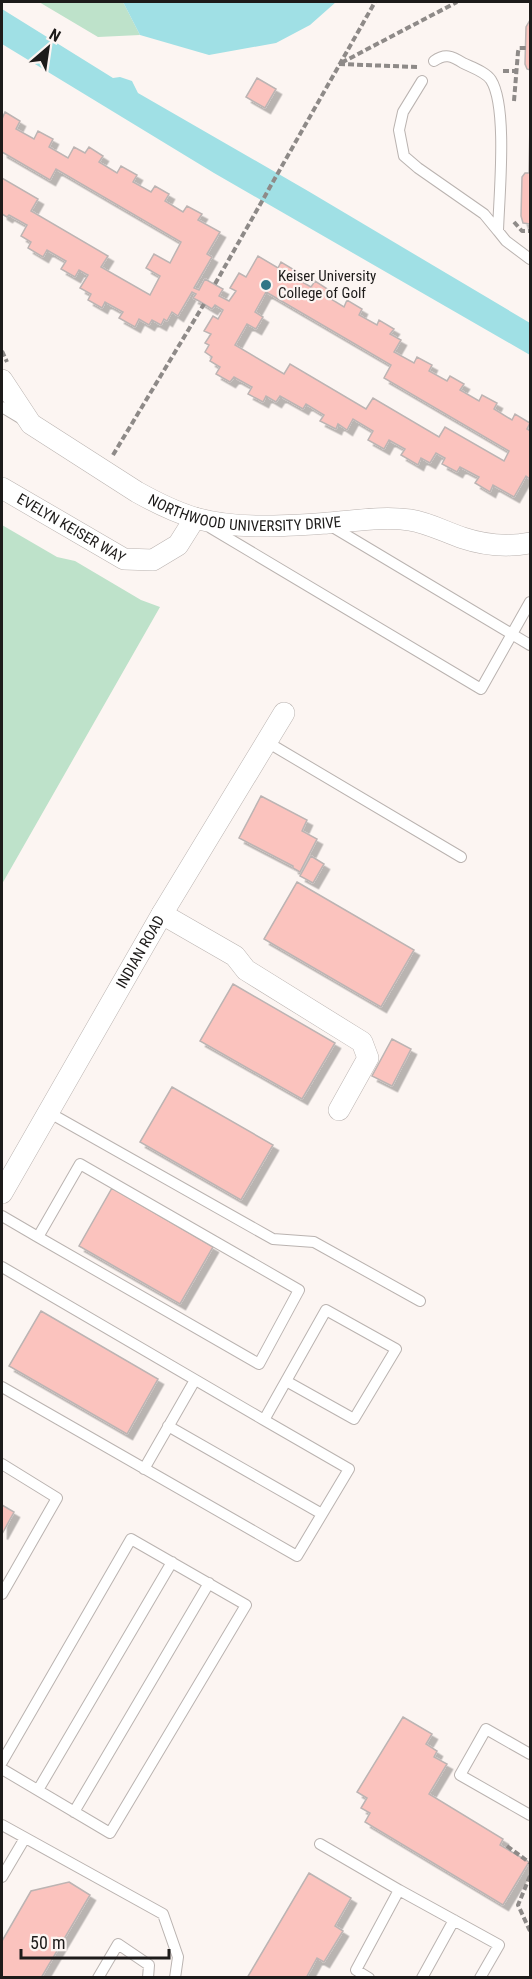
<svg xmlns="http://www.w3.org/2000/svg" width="532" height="1979" font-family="'Roboto Condensed',sans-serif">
<defs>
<filter id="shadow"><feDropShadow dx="5.5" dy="5.5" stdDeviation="0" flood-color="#0004"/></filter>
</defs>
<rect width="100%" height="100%" fill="#fcf5f2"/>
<!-- green -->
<path fill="#bee2ca" d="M 39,2 L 123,2 L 140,35 L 98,37 Z
M 2,525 L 57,557 L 75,561 L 141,600 L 160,607 L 2,884 Z"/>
<!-- water -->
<path fill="#a0e0e5" d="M 123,2 L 336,2 L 310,25 L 276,43 L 209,55 L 140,35 Z
M 2,9 L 113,78 L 120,77 L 132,81 L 138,93 L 308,191 L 530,323 L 530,355 L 214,173 L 2,44 Z"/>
<!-- building -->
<path fill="#fbc3be" stroke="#bcb4b3" stroke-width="1.5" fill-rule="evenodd" filter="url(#shadow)" d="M 530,20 L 530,70 L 527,69 L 525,64 L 526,27 Z
M 257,78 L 276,89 L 265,108 L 246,97 Z
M 5,112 L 20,121 L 16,129 L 34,139 L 38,131 L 53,139 L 49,147 L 68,158 L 74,147 L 85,153 L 89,147 L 103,156 L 99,162 L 117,173 L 121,166 L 137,175 L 133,182 L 151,192 L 155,186 L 169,194 L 165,201 L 183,212 L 187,206 L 202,214 L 198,220 L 220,232 L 207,254 L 212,257 L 194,288 L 199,290 L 205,279 L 223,289 L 219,296 L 229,301 L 236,291 L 230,288 L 239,273 L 246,277 L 258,256 L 278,268 L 281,262 L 296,271 L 293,277 L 311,287 L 315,281 L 329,290 L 326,296 L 344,307 L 347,300 L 362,309 L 359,315 L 377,325 L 379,320 L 394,329 L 390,334 L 401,340 L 394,352 L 414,363 L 417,357 L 432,365 L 429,371 L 447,381 L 450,376 L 464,384 L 460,390 L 479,401 L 482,395 L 497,403 L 494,409 L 512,420 L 515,414 L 530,423 L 527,429 L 530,431 L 530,479 L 526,476 L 514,497 L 493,485 L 490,492 L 475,483 L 479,477 L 460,467 L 457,472 L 442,464 L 445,458 L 436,453 L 430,463 L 421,458 L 418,465 L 401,455 L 405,449 L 389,440 L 384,449 L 368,440 L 373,431 L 353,419 L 347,430 L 338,424 L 336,429 L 320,421 L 324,415 L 306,404 L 303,409 L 280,396 L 276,402 L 266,396 L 263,402 L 248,394 L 252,387 L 234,377 L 230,382 L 216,374 L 220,367 L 210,361 L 212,357 L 205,352 L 209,345 L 205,343 L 211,334 L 204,331 L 213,316 L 218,319 L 223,310 L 215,305 L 212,309 L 199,301 L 193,298 L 196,294 L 192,292 L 178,316 L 172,312 L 167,321 L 164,319 L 161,325 L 152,320 L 149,325 L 139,319 L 135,327 L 119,318 L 123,312 L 105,302 L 102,308 L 88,300 L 91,294 L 80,288 L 88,275 L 79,270 L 75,277 L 61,269 L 66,261 L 47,250 L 43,257 L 28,248 L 31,242 L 21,236 L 27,225 L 9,215 L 7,217 L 2,214 L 2,178 L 38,199 L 31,211 L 108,256 L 101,267 L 150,295 L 160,276 L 146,268 L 154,254 L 170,263 L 181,242 L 56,169 L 50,180 L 2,152 L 2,119 ZM 266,292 L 391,365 L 384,378 L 509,451 L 504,461 L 445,427 L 439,437 L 373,398 L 366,409 L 290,364 L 284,374 L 235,345 L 247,324 L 256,329 L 263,317 L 255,312 Z
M 530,122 L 530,224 L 523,223 L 521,216 L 522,177 L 525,173 L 529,173 Z
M 261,796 L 307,820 L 302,831 L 317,839 L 300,872 L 293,868 L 293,866 L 239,838 Z
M 311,856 L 324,864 L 313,883 L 300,876 Z
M 297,882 L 414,950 L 381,1007 L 264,939 Z
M 233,984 L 335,1043 L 302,1099 L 200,1041 Z
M 392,1039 L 411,1049 L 392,1086 L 372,1076 Z
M 172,1087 L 273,1145 L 241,1200 L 140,1142 Z
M 112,1188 L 213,1247 L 180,1304 L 79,1246 Z
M 41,1311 L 158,1379 L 127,1434 L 9,1366 Z
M 2,1505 L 14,1512 L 2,1534 Z
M 403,1717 L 432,1734 L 426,1744 L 437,1751 L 434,1757 L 447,1764 L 429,1794 L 503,1839 L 500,1845 L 529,1862 L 503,1905 L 365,1822 L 370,1813 L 361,1808 L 367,1798 L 357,1792 Z
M 309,1873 L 351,1898 L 335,1926 L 343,1931 L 324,1962 L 317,1958 L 306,1978 L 247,1978 Z
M 69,1882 L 90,1895 L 41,1978 L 2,1978 L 2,1941 L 31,1891 Z"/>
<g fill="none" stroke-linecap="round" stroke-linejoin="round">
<!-- service casing -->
<g stroke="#bab3b0" stroke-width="12">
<path id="service" d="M 422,81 L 403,112 L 399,130 L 404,156 L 418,168 L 484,214 L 498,231 C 499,196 508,107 491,80 C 486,72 471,67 463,63 C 452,56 445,53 434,61
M 498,231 L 506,241 L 530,259
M 2,407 L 22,419
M 331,526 L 530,645
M 211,528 L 481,689 L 530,602
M 267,742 L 461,857
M 48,1112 L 273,1239 L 314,1242 L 420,1301
M 2,1216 L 38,1237 L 259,1364 L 299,1290 L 80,1164 L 38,1237
M 2,1267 L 264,1420 L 326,1310 L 396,1349 L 354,1419 L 286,1381
M 2,1387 L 297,1556 L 349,1469 L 264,1420
M 168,1426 L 322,1514
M 2,1464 L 57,1498 L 2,1594
M 144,1469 L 195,1380
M 530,1754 L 486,1729 L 460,1775 L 530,1815
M 2,1762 L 131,1539 L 246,1605 L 110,1833 L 2,1769
M 38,1790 L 172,1562
M 74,1812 L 209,1583
M 2,1825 L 163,1914 L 178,1957 L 175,1978
M 320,1844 L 399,1890
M 2,1877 L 25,1838
M 98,1978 L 118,1944 L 149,1965 L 148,1978
M 369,1978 L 356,1970 L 399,1890 L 499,1945 L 480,1978
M 422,1978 L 454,1920"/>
</g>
<!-- minor casing -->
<g stroke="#bab3b0" stroke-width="22">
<g id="minor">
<path id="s1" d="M 2,380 L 31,424 L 137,492 C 155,502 175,512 195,518 C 237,530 285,526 328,523 C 355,521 383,516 410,520 C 429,523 445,532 463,538 C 484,545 508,547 530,543"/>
<path id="s2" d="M 2,488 L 124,559 L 153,560 L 178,545 L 195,518"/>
<path d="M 162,914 L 235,956 L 246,970 L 362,1042 L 368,1058 L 339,1110"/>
<path id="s3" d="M 2,1193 L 162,914 L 284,713"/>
</g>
</g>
<!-- path -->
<path stroke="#8e8a88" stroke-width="4" stroke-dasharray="6 3" stroke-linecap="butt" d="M 417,67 L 339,64 L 457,2
M 503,71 L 515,71
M 514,101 L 518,52 L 519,48 L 526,48
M 514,222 L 522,231 L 530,231
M 215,284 L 375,2
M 2,351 L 7,362
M 113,455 L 204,304
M 507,1846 L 530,1863
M 530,1931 L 518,1905 L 530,1876"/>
<!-- service -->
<use href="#service" stroke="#fff" stroke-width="10"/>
<!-- minor -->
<use href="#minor" stroke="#fff" stroke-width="21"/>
</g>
<!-- markers -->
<circle fill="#327686" stroke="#fcf5f2" stroke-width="2" cx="266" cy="285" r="6"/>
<g text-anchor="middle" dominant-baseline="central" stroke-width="4.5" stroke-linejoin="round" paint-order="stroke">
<!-- poi labels -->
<g font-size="15" fill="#1d1b1a" stroke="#fcf5f2" text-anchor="start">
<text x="278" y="276">Keiser University<tspan x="278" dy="17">College of Golf</tspan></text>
</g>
<!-- street labels -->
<g font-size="15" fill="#1d1b1a" stroke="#fcf5f2">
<text stroke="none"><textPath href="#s1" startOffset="291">NORTHWOOD UNIVERSITY DRIVE</textPath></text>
<text stroke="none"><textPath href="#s2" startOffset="80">EVELYN KEISER WAY</textPath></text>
<text stroke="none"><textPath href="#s3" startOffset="278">INDIAN ROAD</textPath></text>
</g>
</g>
<!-- border -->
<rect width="532" height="1979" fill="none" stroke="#1d1b1a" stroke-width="6"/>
<!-- north arrow -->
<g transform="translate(48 48) rotate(29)" stroke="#fcf5f2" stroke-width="4.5" paint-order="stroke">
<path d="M0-4.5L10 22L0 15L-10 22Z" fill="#1d1b1a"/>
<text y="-9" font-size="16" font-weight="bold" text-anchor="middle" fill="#1d1b1a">N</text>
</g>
<!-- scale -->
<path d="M21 1949v9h148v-9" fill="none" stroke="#1d1b1a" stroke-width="3"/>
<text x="30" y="1949" font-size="18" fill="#1d1b1a" stroke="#fcf5f2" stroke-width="4.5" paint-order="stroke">50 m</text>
</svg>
